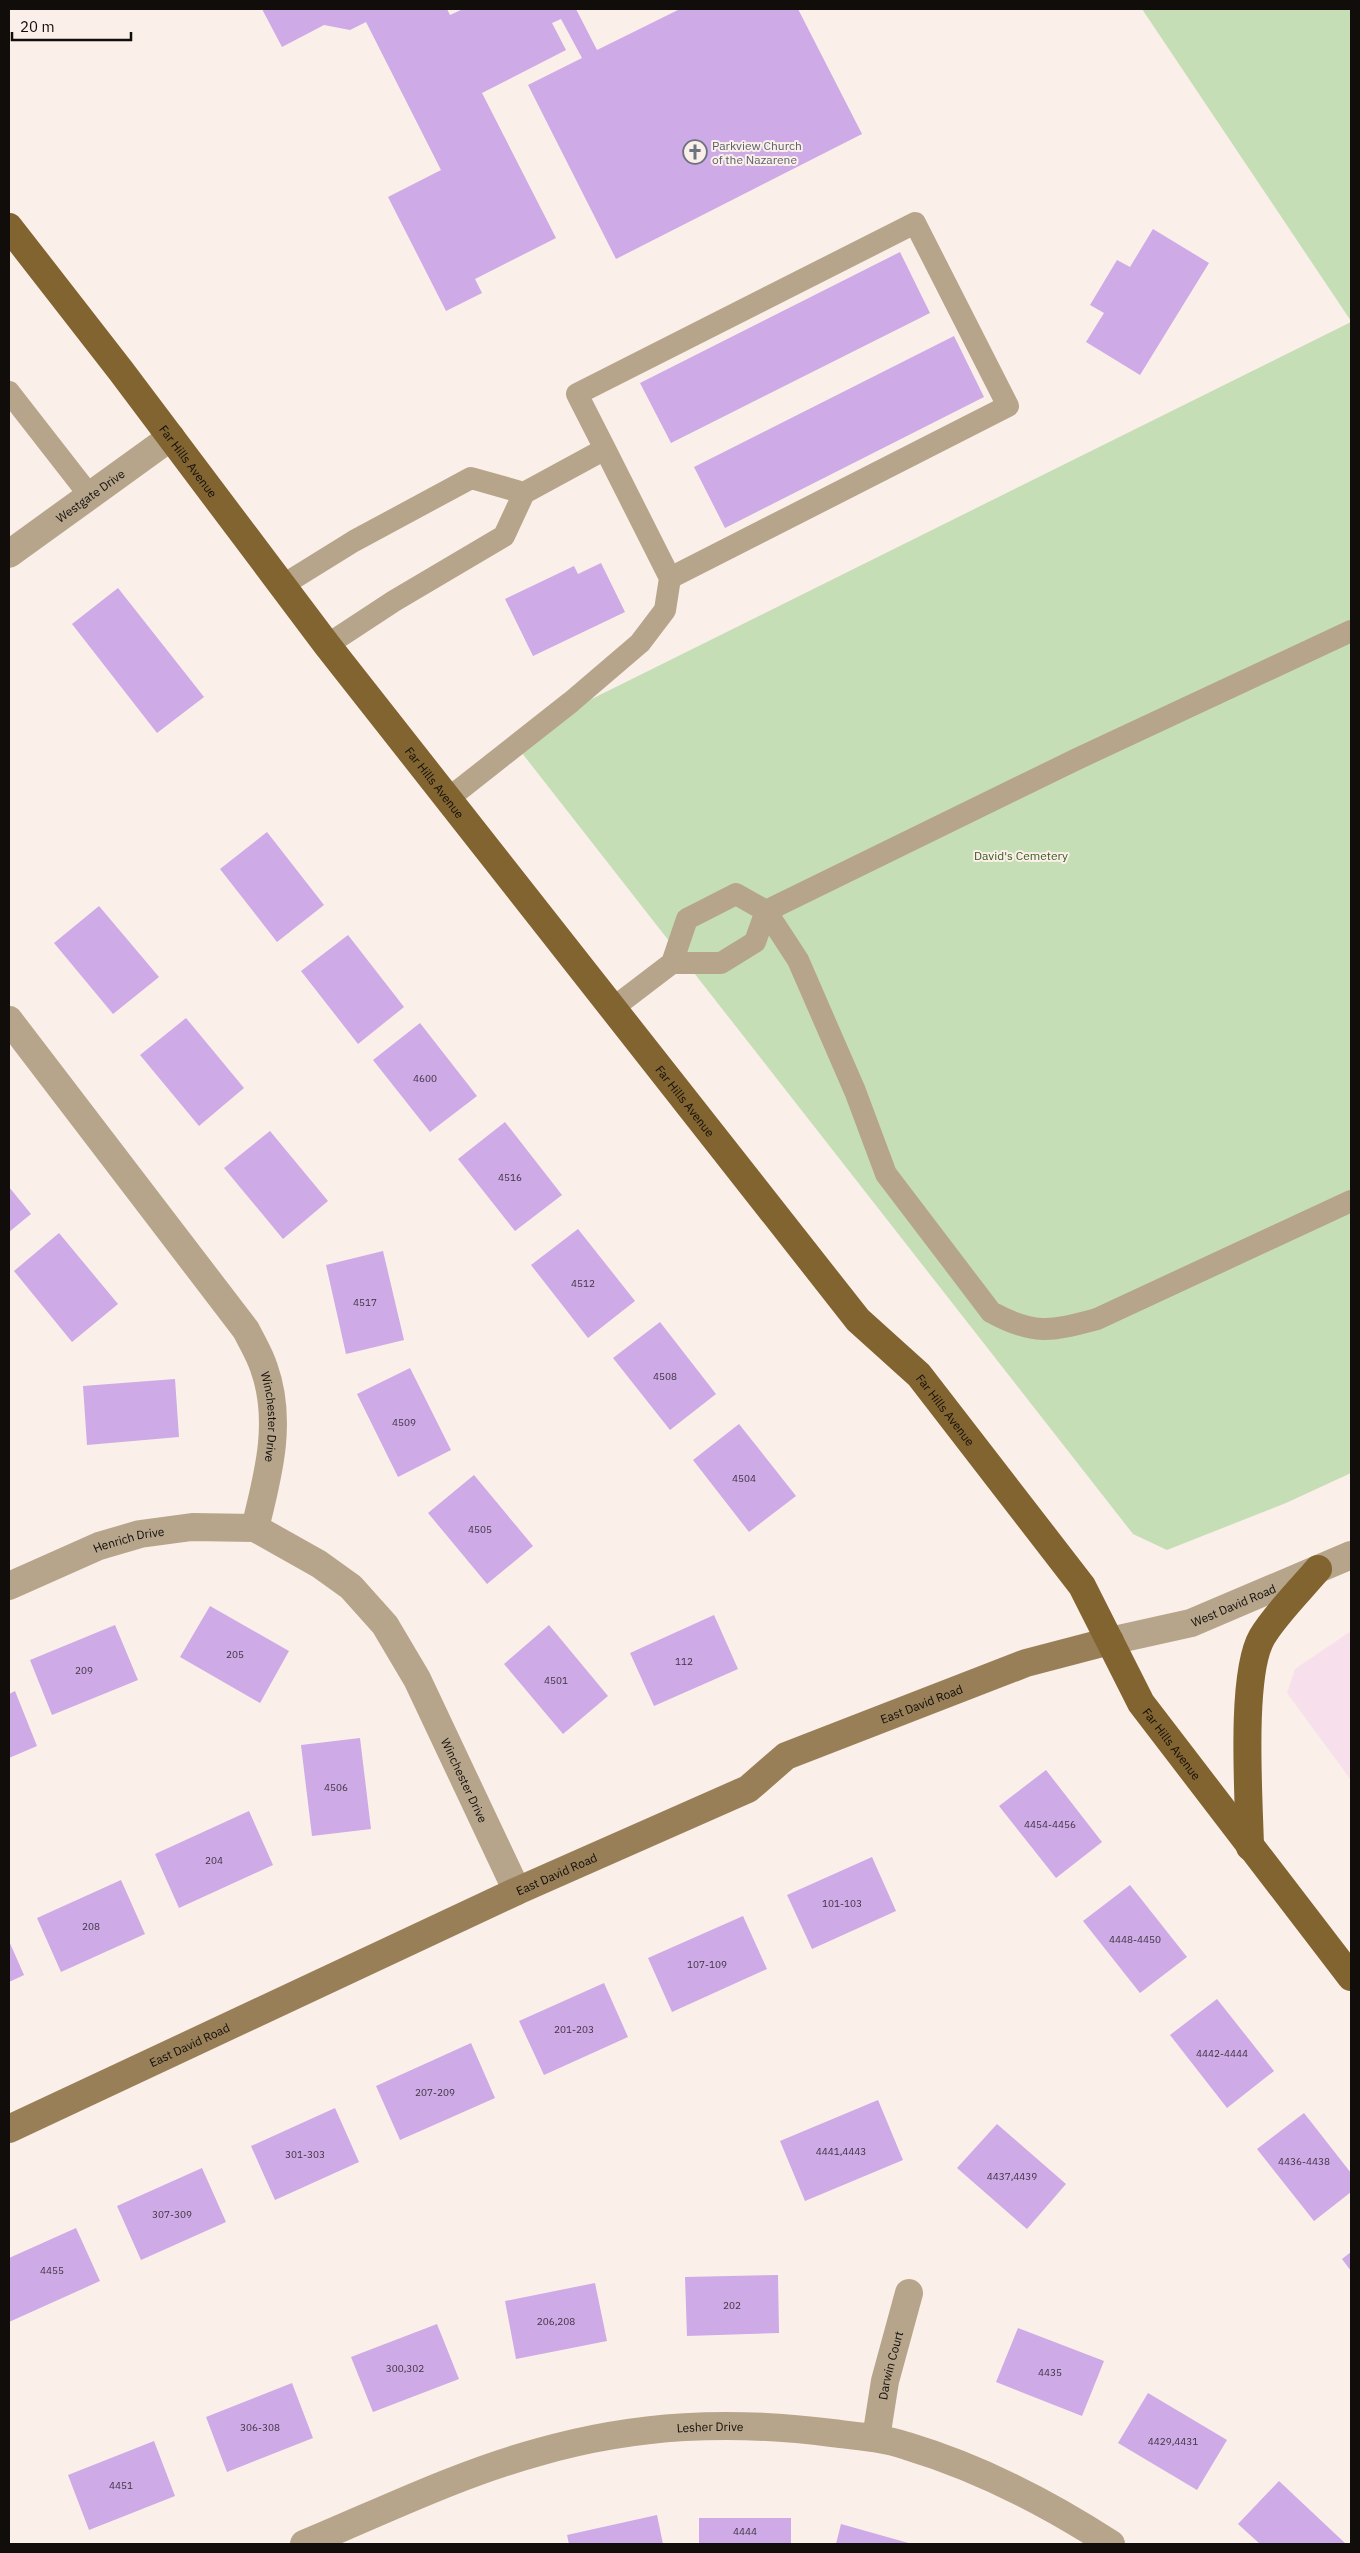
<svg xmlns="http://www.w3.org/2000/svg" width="1360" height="2553" font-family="'IBM Plex Sans',sans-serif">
<rect width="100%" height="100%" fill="#faefe9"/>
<!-- commercial -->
<path fill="#f7e0ec" d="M 1351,1631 L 1351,1780 L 1287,1693 L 1295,1669 Z"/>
<!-- green -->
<path fill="#c6deb6" d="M 1142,9 L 1351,9 L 1351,321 Z
M 1351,322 L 1351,1473 L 1286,1503 L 1167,1550 L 1133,1534 L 511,739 Z"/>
<!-- building -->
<path fill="#ceaae7" d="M 262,9 L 447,9 L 450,15 L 463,9 L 576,9 L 597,50 L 680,9 L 798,9 L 862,134 L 616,259 L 528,85 L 582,58 L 561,19 L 552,23 L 566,50 L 482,93 L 556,238 L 475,279 L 482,293 L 446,311 L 388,197 L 441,170 L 366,22 L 350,30 L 324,25 L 282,47 Z
M 1153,229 L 1209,263 L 1140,375 L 1086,342 L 1104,313 L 1090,305 L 1117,260 L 1130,267 Z
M 900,252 L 930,313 L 671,443 L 640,383 Z
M 954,336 L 984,397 L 725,528 L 694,467 Z
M 601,563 L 625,612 L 533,656 L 505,599 L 574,566 L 578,574 Z
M 118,588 L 204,697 L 157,733 L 72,624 Z
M 267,832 L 324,905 L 277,942 L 220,869 Z
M 99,906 L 159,977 L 113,1014 L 54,943 Z
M 348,935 L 404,1007 L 358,1044 L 301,971 Z
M 186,1018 L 244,1088 L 199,1126 L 140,1055 Z
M 420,1023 L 477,1096 L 430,1132 L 373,1060 Z
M 505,1122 L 562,1195 L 515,1231 L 458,1159 Z
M 270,1131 L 328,1201 L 283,1239 L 224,1168 Z
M 9,1187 L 31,1214 L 9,1232 Z
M 578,1229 L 635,1301 L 588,1338 L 531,1265 Z
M 59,1233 L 118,1304 L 72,1342 L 14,1271 Z
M 383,1251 L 404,1340 L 346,1354 L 326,1265 Z
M 660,1322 L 716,1394 L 670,1430 L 613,1358 Z
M 410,1368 L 451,1450 L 398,1477 L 357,1394 Z
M 175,1379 L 179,1437 L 87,1445 L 83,1386 Z
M 739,1424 L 796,1496 L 749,1532 L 693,1460 Z
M 474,1475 L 533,1546 L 487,1584 L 428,1513 Z
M 210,1606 L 289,1651 L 260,1703 L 180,1657 Z
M 714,1615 L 738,1669 L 654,1706 L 630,1653 Z
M 115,1625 L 138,1680 L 52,1715 L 30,1660 Z
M 549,1625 L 608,1696 L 563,1734 L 504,1664 Z
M 15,1691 L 37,1746 L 9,1758 L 9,1694 Z
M 360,1738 L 371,1829 L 312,1836 L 301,1745 Z
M 1046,1770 L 1102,1842 L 1056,1878 L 999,1806 Z
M 249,1811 L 273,1865 L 179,1908 L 155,1854 Z
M 872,1857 L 896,1911 L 812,1949 L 787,1895 Z
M 121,1880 L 145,1934 L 61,1972 L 37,1918 Z
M 1130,1885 L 1187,1957 L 1140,1993 L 1083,1921 Z
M 743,1916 L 767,1969 L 672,2012 L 648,1958 Z
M 9,1941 L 24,1975 L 9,1982 Z
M 604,1983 L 628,2037 L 544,2075 L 519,2021 Z
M 1217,1999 L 1274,2071 L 1227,2108 L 1170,2035 Z
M 471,2043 L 495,2098 L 400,2140 L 376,2086 Z
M 878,2100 L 903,2160 L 805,2201 L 780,2141 Z
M 335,2108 L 359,2162 L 275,2200 L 251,2146 Z
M 1304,2113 L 1351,2173 L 1351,2192 L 1314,2221 L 1257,2149 Z
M 997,2124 L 1066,2184 L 1027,2229 L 957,2168 Z
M 202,2168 L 226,2222 L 141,2260 L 117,2206 Z
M 76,2228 L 100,2281 L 9,2322 L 9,2258 Z
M 1351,2252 L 1351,2271 L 1342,2259 Z
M 778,2275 L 779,2333 L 687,2336 L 685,2277 Z
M 595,2283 L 607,2341 L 516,2359 L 505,2301 Z
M 437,2324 L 459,2379 L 373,2412 L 351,2357 Z
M 1018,2328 L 1104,2361 L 1082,2416 L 996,2382 Z
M 292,2383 L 313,2438 L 227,2472 L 206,2417 Z
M 1148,2393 L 1227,2440 L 1197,2490 L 1118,2443 Z
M 154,2441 L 175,2496 L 89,2530 L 68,2475 Z
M 1279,2481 L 1346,2544 L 1260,2544 L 1238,2524 Z
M 657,2515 L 663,2544 L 569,2544 L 567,2535 Z
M 699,2518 L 791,2518 L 791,2544 L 699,2544 Z
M 841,2524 L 912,2544 L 836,2544 Z"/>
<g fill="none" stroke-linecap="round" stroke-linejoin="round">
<!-- lane -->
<path stroke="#b6a58a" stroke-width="22" d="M 9,392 L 90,496
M 524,493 L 605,449 L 670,578 L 1008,406 L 915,223 L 577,394 L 605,449
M 283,585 L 354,541 L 471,478 L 524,493 L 504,536 L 394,601 L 327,645
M 1351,631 L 1077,759 L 766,911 L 798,960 L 855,1091 L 886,1174 L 991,1312 C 1035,1336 1051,1331 1097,1319 L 1351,1201
M 449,798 L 571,702 L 640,643 L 665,610 L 670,578
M 613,1008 L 672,963 L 687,919 L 736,894 L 766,911 L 755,942 L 721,963 L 672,963"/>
<!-- street -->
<g stroke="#b6a58a" stroke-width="28">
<path id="s1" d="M 9,554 L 171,437"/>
<path id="s2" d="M 9,1020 L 246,1330 C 252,1342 260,1355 264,1368 C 283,1421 268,1476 255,1528"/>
<path id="s3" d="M 9,1586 L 99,1546 L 140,1534 L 192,1527 L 255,1528 L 319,1564 L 351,1587 L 385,1625 L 417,1679 L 517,1891"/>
<path id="s4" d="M 1110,1641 L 1191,1623 L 1351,1555"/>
<path id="s5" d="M 876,2438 L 885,2381 L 909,2293"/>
<path id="s6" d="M 304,2544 C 381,2512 458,2474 539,2452 C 637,2424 731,2420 832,2433 C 857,2436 883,2438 907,2446 C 980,2468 1048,2503 1111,2544"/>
</g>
<!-- secondary -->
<path stroke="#987f57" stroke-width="28" id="s7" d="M 9,2129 L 517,1891 L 748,1789 L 786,1756 L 1026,1663 L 1110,1641"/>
<!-- primary -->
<g stroke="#826430" stroke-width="28">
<path id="s8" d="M 9,227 L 121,371 L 327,645 L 858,1320 L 919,1375 L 1082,1586 L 1141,1703 L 1351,1977"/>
<path d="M 1250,1847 C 1249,1799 1240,1675 1262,1637 C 1274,1616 1301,1589 1318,1569"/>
</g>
</g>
<!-- icons -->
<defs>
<g id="church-ring" transform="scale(1.25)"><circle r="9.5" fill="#faefe9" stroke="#6b7280" stroke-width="1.5"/><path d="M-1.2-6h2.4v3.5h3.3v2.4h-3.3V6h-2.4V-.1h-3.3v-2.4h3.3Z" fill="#6b7280"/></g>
</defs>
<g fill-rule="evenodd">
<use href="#church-ring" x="695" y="152"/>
</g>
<g text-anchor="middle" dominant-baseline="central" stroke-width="4" stroke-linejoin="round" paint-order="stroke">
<!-- number labels -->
<g font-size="10" fill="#403442">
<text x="425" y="1078">4600</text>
<text x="510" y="1177">4516</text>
<text x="583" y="1283">4512</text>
<text x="365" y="1302">4517</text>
<text x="665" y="1376">4508</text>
<text x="404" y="1422">4509</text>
<text x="744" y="1478">4504</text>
<text x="480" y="1529">4505</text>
<text x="235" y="1654">205</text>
<text x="684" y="1661">112</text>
<text x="84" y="1670">209</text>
<text x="556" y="1680">4501</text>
<text x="336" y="1787">4506</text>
<text x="1050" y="1824">4454-4456</text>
<text x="214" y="1860">204</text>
<text x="842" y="1903">101-103</text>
<text x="91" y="1926">208</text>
<text x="1135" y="1939">4448-4450</text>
<text x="707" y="1964">107-109</text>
<text x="574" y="2029">201-203</text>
<text x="1222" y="2053">4442-4444</text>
<text x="435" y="2092">207-209</text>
<text x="841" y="2151">4441,4443</text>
<text x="305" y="2154">301-303</text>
<text x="1304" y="2161">4436-4438</text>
<text x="1012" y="2176">4437,4439</text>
<text x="172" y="2214">307-309</text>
<text x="52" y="2270">4455</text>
<text x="732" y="2305">202</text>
<text x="556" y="2321">206,208</text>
<text x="405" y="2368">300,302</text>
<text x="1050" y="2372">4435</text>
<text x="260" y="2427">306-308</text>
<text x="1173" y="2441">4429,4431</text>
<text x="121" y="2485">4451</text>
<text x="745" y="2531">4444</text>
</g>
<!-- worship labels -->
<g font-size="12" fill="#5b616d" stroke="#faefe9" text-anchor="start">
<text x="712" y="145">Parkview Church<tspan x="712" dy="14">of the Nazarene</tspan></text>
</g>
<!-- street labels -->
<g font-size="12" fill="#110d0b" stroke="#faefe9">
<text stroke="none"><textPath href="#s8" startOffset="295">Far Hills Avenue</textPath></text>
<text stroke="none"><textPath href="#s1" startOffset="100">Westgate Drive</textPath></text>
<text stroke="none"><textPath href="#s8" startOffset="700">Far Hills Avenue</textPath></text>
<text stroke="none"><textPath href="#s8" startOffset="1105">Far Hills Avenue</textPath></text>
<text stroke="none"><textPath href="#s8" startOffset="1510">Far Hills Avenue</textPath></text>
<text stroke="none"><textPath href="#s2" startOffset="482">Winchester Drive</textPath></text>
<text stroke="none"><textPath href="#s3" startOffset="129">Henrich Drive</textPath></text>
<text stroke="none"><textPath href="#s4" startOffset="129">West David Road</textPath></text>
<text stroke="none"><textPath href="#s7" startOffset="1009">East David Road</textPath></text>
<text stroke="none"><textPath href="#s8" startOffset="1915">Far Hills Avenue</textPath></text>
<text stroke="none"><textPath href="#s3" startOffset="595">Winchester Drive</textPath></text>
<text stroke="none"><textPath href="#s7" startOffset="604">East David Road</textPath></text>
<text stroke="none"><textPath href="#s7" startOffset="199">East David Road</textPath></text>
<text stroke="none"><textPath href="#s5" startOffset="74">Darwin Court</textPath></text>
<text stroke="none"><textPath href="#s6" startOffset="426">Lesher Drive</textPath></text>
</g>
<!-- park labels -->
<g font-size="12" fill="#385a1b" stroke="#faefe9">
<text x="1021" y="855">David's Cemetery</text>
</g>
</g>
<!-- border -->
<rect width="1360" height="2553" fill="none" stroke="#110d0b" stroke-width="20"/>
<!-- scale -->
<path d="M12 32v8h119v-8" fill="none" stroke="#110d0b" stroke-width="2.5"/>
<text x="20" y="32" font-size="15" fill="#110d0b" stroke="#faefe9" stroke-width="4" paint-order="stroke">20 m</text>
</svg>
